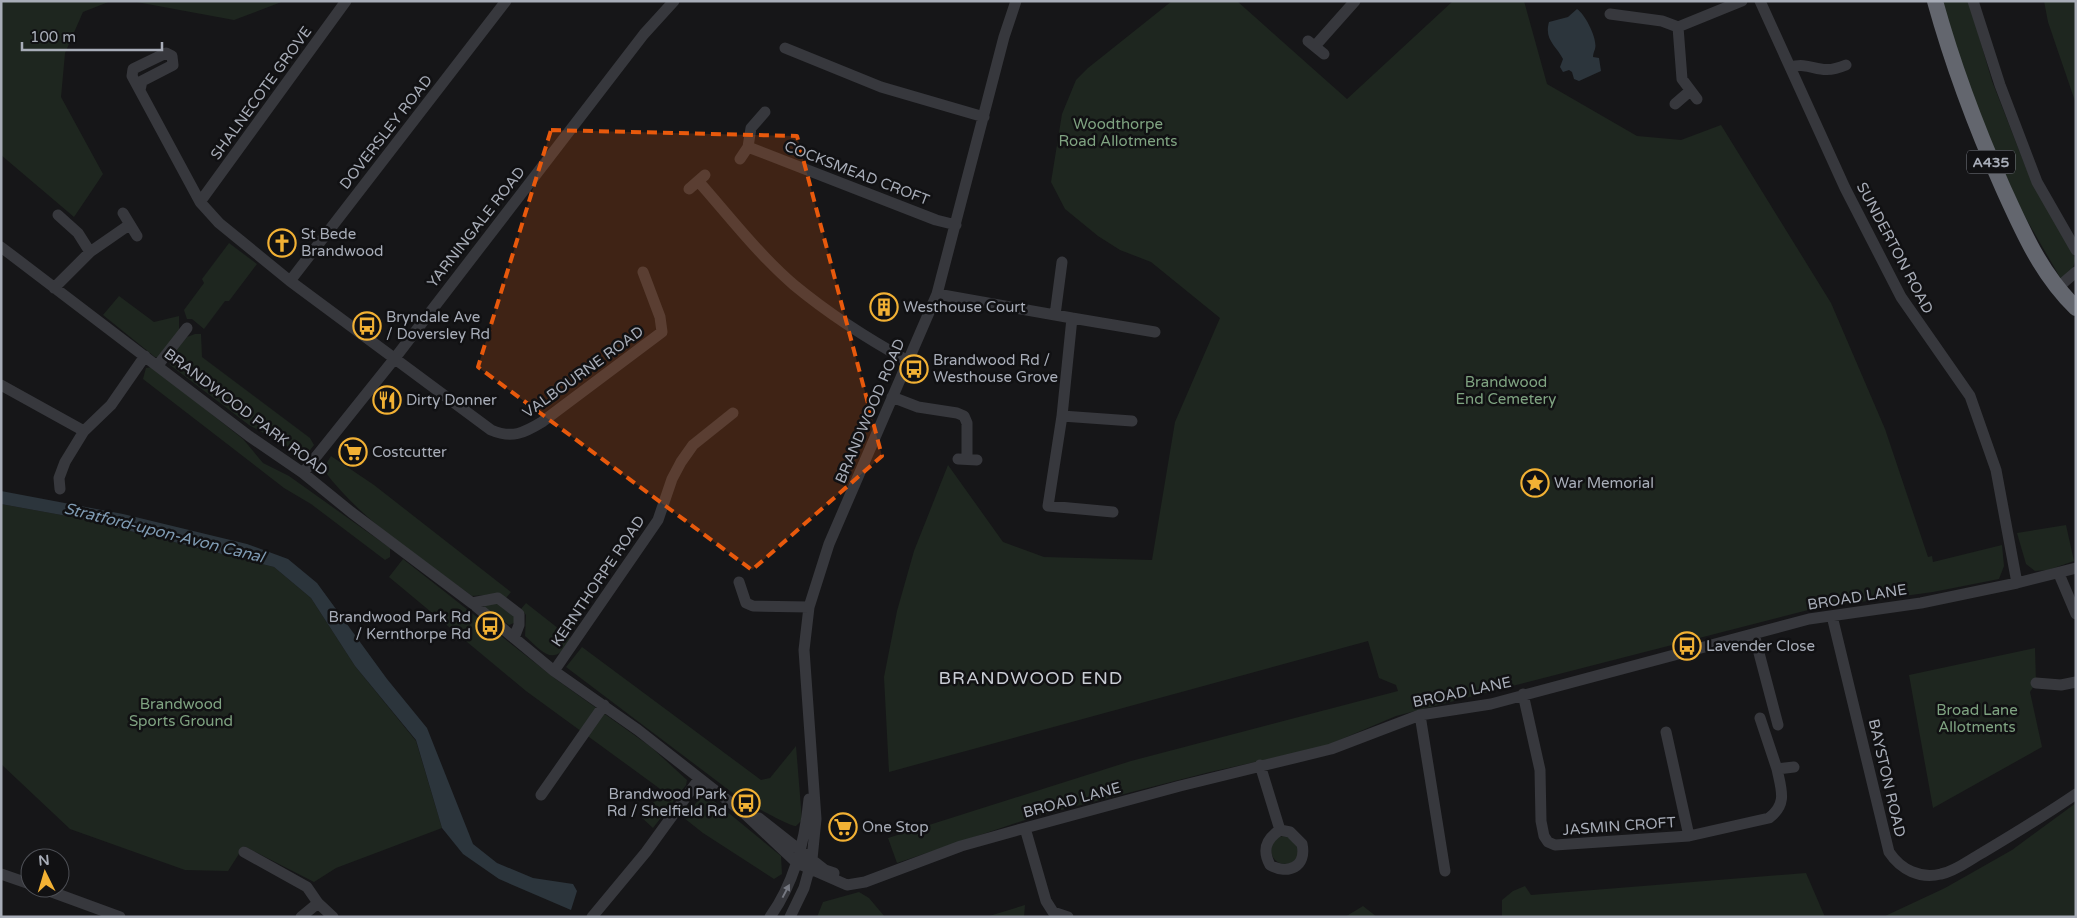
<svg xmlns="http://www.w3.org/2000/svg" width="2077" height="918" font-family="'Varela Round',sans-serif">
<rect width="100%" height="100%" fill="#161618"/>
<!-- green -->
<path fill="#1e261f" d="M 1,1 L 111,1 L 83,12 L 65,53 L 61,97 L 103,174 L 74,217 L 1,155 Z
M 131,1 L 284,1 L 234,20 Z
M 1172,1 L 1237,1 L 1347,99 L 1453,1 L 1524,1 L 1547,84 L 1637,136 L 1681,140 L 1721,125 L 1831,303 L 1885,429 L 1928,557 L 1932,556 L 1933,562 L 2002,545 L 2004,566 L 1999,579 L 1933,592 L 1816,608 L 1396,716 L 1323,747 L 1210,772 L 1034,817 L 897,863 L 888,838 L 1131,761 L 1398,691 L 1396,685 L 1379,678 L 1368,641 L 889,772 L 884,677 L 897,611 L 914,551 L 948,465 L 1003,542 L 1044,557 L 1152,560 L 1175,422 L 1220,318 L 1151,262 L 1120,250 L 1098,236 L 1065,209 L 1051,182 L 1062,114 L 1076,80 L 1088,68 Z
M 1941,1 L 1969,2 L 1992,81 L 2026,168 L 2076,259 L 2072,270 L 2061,279 L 2021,210 L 1976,107 Z
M 2044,1 L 2076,1 L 2076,104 L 2048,22 Z
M 229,243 L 257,264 L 229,301 L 225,301 L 204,329 L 192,319 L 187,319 L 184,310 L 204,283 L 202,279 Z
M 119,296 L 154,322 L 179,316 L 179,333 L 161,357 L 155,357 L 103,315 Z
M 195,334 L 201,334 L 202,357 L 310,438 L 314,445 L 307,454 L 302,455 L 249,425 L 170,365 L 169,358 L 187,337 Z
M 152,367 L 243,439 L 263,463 L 289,476 L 390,548 L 390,557 L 385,560 L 311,504 L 284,488 L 143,379 L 146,368 Z
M 331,456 L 374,485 L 511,592 L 506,598 L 499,594 L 472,596 C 420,557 361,521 323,469 Z
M 1,504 L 78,518 L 274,567 L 311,598 L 355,666 L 416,741 L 442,828 L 336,868 L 314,882 L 244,846 L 228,871 L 185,870 L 70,829 L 1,764 Z
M 2066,525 L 2074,561 L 2048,570 L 2035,571 L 2026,564 L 2017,533 Z
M 403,559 L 557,680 L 651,747 L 687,780 L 686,785 L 653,828 L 641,817 L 663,791 L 526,691 L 389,577 Z
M 498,602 L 517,616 L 514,623 L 509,625 L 484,607 L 485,604 Z
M 526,603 L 573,640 C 552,666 546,655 525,636 L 526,615 L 521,609 Z
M 582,647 L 761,780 L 770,778 L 796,746 L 802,820 L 796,826 C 789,826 753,805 742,800 L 566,667 Z
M 2035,648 L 2036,683 L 2030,692 L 2042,747 L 1933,808 L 1909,675 Z
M 708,796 L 781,856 L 782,874 L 774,879 L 703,833 L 684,818 L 700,798 Z
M 2076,803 L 2076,917 L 1883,917 L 1945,888 L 2012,850 Z
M1271 850a14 14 0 1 1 28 0a14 14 0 1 1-28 0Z
M 1806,873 L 1825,917 L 1502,917 L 1502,900 L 1513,891 L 1525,886 L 1531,895 Z
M 859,892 L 869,898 L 885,917 L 817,917 L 823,902 Z
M 1025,905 L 1024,917 L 985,917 L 986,917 Z
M 1363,906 L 1377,917 L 1345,917 Z"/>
<!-- water -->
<path fill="#2c353c" d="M 1577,9 C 1585,14 1598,39 1595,49 C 1594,52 1593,54 1593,57 L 1599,58 L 1601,71 L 1579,81 L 1574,79 L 1572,72 L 1569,70 L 1563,72 L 1560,67 L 1563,59 C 1556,45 1544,40 1549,22 L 1568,17 Z
M 1,491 L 123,514 L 247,544 L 288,559 L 317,583 L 387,679 L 427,728 L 473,844 L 497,863 L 533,878 L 573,884 L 577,891 L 571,910 L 499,879 L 463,854 L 442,828 L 416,740 L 355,666 L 311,598 L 274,567 L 78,518 L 1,504 Z"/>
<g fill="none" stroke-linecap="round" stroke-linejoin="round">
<!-- minor -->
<path stroke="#37383d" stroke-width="11" d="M 1760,1 L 1845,188 L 1901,297 L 1970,396 L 1996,470 L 2017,583
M 1973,1 L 2000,85 L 2037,182 L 2076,250
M 1610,14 L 1662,21 L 1678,27
M 1308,41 L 1324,54
M 1315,46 L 1355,1
M 785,48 L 881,87 L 984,117
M 1790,67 C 1814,61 1817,77 1846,65
M 140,90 L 142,81 L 173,65 L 172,56 L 166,53 L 133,69 L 132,76 L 200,202 L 219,223 L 290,281 L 491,430 C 512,439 524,433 542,422 L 662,332 L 660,317 L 643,272
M 1697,99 L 1682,79 L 1678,27 L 1742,1
M 1675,104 L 1690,91
M 748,147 L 936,220 L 956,225
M 740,159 L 748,147 L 751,128 L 765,112
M 699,182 C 729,216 759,255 794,285 C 829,314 868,339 908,361
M 689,189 L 705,175
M 200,202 L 346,1
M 123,213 L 137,236
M 58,215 L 78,233 L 90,252
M 1,247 L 249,436 L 303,473 L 351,512 L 472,603 L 554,671 L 638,730 L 745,814 L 797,863 L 847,885 L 865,882 L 961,846 L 1025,828 L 1180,786 L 1331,749 L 1420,715 L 1491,704 L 1809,619 L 1921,603 L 2017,583 L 2076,568
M 290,281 L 506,1
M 54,288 L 90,252 L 129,225
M 2056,289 L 2076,272
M 937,294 L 1072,318 L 1062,416 L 1048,506 L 1113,512
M 1055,315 L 1062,262
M 1072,318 L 1155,332
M 158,365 L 187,328
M 1,385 L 84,431
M 892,397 L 918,407 L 957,413 L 964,416 L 967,423 L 967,459
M 1062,416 L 1132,421
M 958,459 L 977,460
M 303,473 L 395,358 L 644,34 L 674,1
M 60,489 L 59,478 L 65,462 L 84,431 L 111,405 L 145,356
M 2059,574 L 2076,614
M 739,582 L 746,603 L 753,606 L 809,607
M 472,603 L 498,598 L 519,614 L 519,625 L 514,638
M 1832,616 L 1889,852 C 1901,870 1920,879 1941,874 C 1956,871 1969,860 1982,853 C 2014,834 2045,815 2076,794
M 1754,634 L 1778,725
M 554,671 L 658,520 L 672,479 L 681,462 L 693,445 L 733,413
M 2036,683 L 2061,685 L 2076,682
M 1523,694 L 1540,770 L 1541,821 L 1544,836 L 1548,842 L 1555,845 L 1689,836 L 1769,818 C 1788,804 1781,789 1777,769 L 1794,767
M 1420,715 L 1445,871
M 1760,718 L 1777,769
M 1666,732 L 1689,836
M 1260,765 L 1280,830
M 541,795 L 604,705
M 759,818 L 825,870 L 834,873
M 1025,828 L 1046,901 L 1053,912 L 1068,917
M 1280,830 L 1290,832 L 1302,844 C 1307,867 1288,875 1270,865 C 1262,850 1266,839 1280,830 Z
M 244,852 L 307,887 L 318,903 L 333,917
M 1,874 L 30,884
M 41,888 L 120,917
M 301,917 L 318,903
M 592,917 L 646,852 L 699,779
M 770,917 C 795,882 805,841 809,799
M 790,917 L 804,888 L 812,859 L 816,819 L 804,650 L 809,607 L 829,544 L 937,294 L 1004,37 L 1016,1"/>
<!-- highway -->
<path stroke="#63666e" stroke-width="16" d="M 1935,1 C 1953,66 1976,127 2003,188 C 2023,232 2041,274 2076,308"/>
</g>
<!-- one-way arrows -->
<defs><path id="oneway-solid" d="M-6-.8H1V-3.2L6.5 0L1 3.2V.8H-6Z" transform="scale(1.25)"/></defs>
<use fill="#757881" href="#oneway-solid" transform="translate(786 891) rotate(-62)"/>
<!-- marked area -->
<path fill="#e8590c" fill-opacity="0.2" stroke="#e8590c" stroke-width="4" stroke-dasharray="10 6" stroke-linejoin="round" d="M 551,130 L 797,136 L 882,456 L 752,570 L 478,367 Z"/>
<!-- icons -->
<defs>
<g id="church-ring" transform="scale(1.4375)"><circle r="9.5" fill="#111113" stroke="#f2b134" stroke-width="1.5"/><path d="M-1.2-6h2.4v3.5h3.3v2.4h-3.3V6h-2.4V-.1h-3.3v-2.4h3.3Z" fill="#f2b134"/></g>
<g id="building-ring" transform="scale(1.4375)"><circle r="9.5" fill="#111113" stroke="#f2b134" stroke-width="1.5"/><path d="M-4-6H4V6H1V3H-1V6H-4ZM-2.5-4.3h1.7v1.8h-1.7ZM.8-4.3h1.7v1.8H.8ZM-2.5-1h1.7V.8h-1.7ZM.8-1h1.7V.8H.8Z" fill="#f2b134"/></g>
<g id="bus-ring" transform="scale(1.4375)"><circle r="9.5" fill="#111113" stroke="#f2b134" stroke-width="1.5"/><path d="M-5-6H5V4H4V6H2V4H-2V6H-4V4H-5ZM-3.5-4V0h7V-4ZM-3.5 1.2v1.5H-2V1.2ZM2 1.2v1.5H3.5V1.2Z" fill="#f2b134"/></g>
<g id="restaurant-ring" transform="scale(1.4375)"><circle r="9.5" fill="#111113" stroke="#f2b134" stroke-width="1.5"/><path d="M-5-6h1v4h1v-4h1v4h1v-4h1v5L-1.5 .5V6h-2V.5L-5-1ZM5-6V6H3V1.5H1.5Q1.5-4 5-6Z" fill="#f2b134"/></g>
<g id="supermarket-ring" transform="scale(1.4375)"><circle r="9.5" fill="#111113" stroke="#f2b134" stroke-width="1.5"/><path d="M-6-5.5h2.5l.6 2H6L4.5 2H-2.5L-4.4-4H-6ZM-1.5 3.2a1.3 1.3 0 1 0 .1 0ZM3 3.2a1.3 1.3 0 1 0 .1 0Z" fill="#f2b134"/></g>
<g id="sight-ring" transform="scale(1.4375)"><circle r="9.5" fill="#111113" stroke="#f2b134" stroke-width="1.5"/><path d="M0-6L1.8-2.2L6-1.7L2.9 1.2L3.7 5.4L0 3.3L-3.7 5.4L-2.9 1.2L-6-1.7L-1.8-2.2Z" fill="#f2b134"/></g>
</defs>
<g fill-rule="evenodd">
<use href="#church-ring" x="282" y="243"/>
<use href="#building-ring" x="884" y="307"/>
<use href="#bus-ring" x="367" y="326"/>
<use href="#bus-ring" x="914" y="369"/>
<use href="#restaurant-ring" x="387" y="400"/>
<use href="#supermarket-ring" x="353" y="452"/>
<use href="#sight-ring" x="1535" y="483"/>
<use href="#bus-ring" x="490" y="626"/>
<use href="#bus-ring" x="1687" y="646"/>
<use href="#bus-ring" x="746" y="803"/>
<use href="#supermarket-ring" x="843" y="827"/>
</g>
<g text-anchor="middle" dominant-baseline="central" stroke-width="5" stroke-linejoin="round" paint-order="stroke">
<!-- shield labels -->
<rect fill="#111113" stroke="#7b7e86" stroke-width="1" x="1967" y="150.5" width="48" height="23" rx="4"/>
<g font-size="14" font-weight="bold" fill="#a8adb8">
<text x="1991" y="162">A435</text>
</g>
<!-- street labels -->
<g font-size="15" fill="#a8adb8" stroke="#111113">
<text transform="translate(261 93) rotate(-54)">SHALNECOTE GROVE</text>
<text transform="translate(386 132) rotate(-52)">DOVERSLEY ROAD</text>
<text transform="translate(857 173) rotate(21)">COCKSMEAD CROFT</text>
<text transform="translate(476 227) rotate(-52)">YARNINGALE ROAD</text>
<text transform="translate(1895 248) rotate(62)">SUNDERTON ROAD</text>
<text transform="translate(583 372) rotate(-36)">VALBOURNE ROAD</text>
<text transform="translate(870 411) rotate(-67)">BRANDWOOD ROAD</text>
<text transform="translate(246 412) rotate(37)">BRANDWOOD PARK ROAD</text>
<text transform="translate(598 581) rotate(-56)">KERNTHORPE ROAD</text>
<text transform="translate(1857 597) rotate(-9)">BROAD LANE</text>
<text transform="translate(1462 692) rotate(-12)">BROAD LANE</text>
<text transform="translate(1887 778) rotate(77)">BAYSTON ROAD</text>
<text transform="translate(1072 800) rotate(-15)">BROAD LANE</text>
<text transform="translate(1619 826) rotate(-4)">JASMIN CROFT</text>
</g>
<!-- park labels -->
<g font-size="15" fill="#7fa381" stroke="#111113">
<text x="1118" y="124">Woodthorpe<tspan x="1118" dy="17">Road Allotments</tspan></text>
<text x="1506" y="382">Brandwood<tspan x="1506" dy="17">End Cemetery</tspan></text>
<text x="181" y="704">Brandwood<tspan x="181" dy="17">Sports Ground</tspan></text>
<text x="1977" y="710">Broad Lane<tspan x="1977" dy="17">Allotments</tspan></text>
</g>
<!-- poi labels -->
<g font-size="15" fill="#a8adb8" stroke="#111113" text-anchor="start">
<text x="301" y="234">St Bede<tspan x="301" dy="17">Brandwood</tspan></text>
<text x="903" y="307">Westhouse Court</text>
<text x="386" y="317">Bryndale Ave<tspan x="386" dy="17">/ Doversley Rd</tspan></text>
<text x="933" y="360">Brandwood Rd /<tspan x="933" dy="17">Westhouse Grove</tspan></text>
<text x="406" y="400">Dirty Donner</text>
<text x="372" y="452">Costcutter</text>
<text x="1554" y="483">War Memorial</text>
<text x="471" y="617" text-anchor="end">Brandwood Park Rd<tspan x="471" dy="17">/ Kernthorpe Rd</tspan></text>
<text x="1706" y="646">Lavender Close</text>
<text x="727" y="794" text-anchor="end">Brandwood Park<tspan x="727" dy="17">Rd / Shelfield Rd</tspan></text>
<text x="862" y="827">One Stop</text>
</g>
<!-- water labels -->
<g font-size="16" font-style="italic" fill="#7f9bb3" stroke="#111113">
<text transform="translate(164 533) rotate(14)">Stratford-upon-Avon Canal</text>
</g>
<!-- quarter labels -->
<g font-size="18" letter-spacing="1" fill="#c9ccd4" stroke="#111113">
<text x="1031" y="678">BRANDWOOD END</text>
</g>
</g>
<!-- border -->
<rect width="2077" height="918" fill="none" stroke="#a8adb8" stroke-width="5"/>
<!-- north arrow -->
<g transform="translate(45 873) rotate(355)"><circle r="24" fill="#111113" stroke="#4d4f55"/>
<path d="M0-4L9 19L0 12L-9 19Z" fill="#f2b134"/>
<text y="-8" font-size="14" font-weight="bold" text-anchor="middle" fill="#a8adb8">N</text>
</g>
<!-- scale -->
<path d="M22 42v8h140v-8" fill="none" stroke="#a8adb8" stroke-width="2.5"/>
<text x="30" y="42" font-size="15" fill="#a8adb8" stroke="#111113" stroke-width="4" paint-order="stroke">100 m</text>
</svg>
